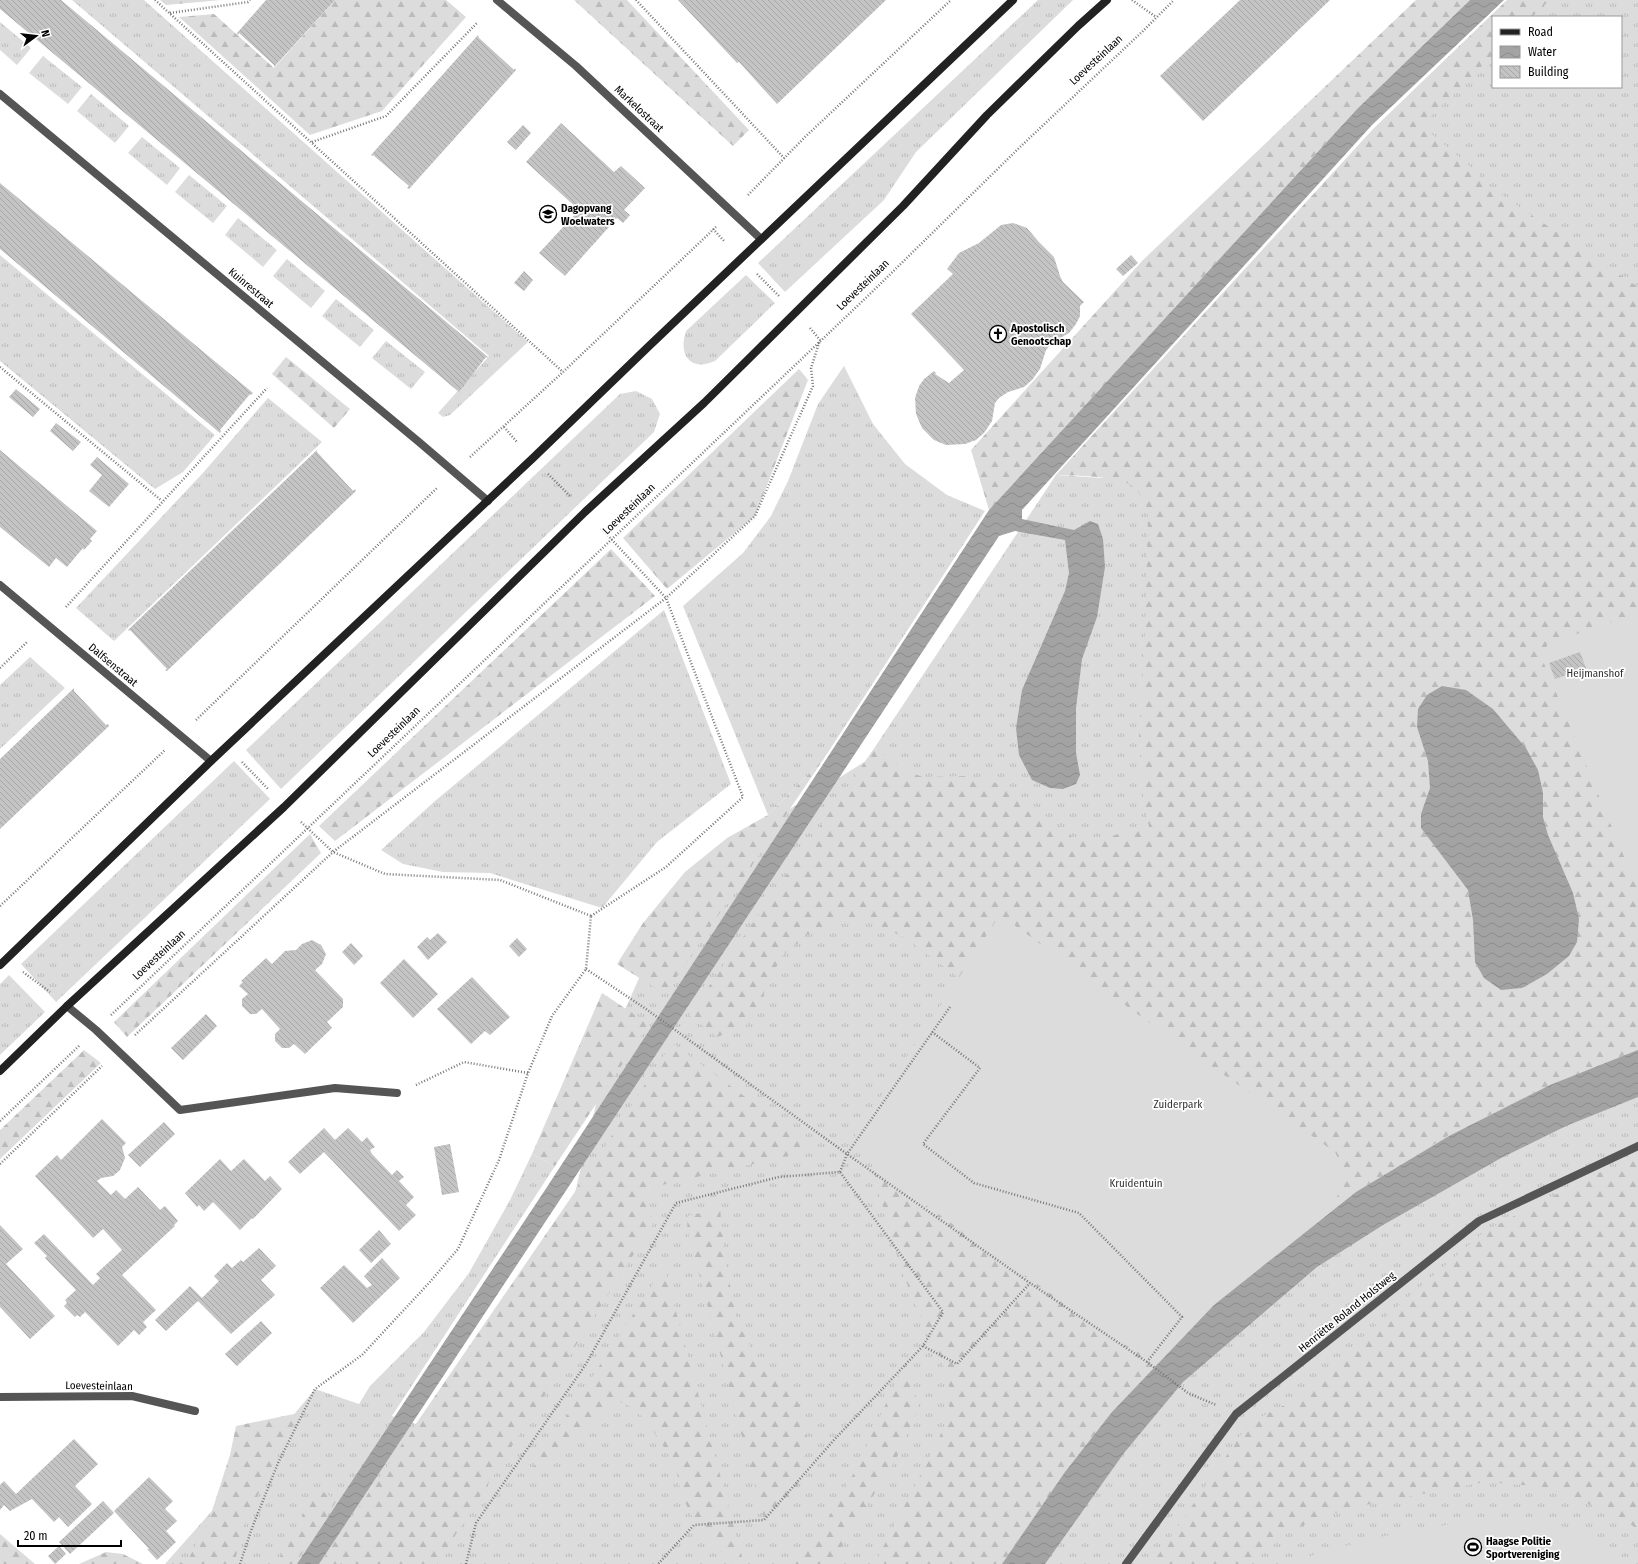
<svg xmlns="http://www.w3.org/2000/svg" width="1638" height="1564" font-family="'Fira Sans Condensed',sans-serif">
<defs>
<pattern id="grass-tufts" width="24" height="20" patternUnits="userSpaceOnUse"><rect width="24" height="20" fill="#dcdcdc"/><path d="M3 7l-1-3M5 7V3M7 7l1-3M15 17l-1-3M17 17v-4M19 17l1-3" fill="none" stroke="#bbb"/></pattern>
<pattern id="forest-firs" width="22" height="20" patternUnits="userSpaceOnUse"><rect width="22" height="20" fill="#dcdcdc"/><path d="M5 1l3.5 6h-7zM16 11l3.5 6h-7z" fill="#bbb"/></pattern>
<pattern id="water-waves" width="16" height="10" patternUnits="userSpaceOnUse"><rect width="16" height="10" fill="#a3a3a3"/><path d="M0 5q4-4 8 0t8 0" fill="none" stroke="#8b8b8b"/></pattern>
<pattern id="building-back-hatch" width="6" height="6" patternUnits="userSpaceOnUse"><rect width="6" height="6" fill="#c4c4c4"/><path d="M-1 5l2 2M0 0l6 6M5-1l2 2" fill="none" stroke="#a7a7a7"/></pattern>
</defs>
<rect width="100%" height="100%" fill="#fff"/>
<!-- grass -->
<path fill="url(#grass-tufts)" d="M 72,0 L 144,0 L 528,342 L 450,415 L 443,417 L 438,413 L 489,356 Z
M 1038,0 L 1073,0 L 916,152 L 884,200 L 785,292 L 758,263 Z
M 1522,0 L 1638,0 L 1638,1564 L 165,1564 L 249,1469 L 315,1389 L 359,1404 L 370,1386 L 424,1332 L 469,1273 L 510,1200 L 532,1154 L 555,1166 L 392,1416 L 416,1424 L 555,1277 L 611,1041 L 685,875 L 880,752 L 875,747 L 1056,475 L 1103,478 L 1493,27 L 1493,87 L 1621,87 L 1621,17 L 1504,17 Z
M 0,22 L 31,48 L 17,65 L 0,50 Z
M 43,56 L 82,87 L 68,104 L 29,73 Z
M 91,94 L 129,126 L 115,143 L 77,111 Z
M 142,137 L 180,168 L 167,185 L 128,153 Z
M 189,175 L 227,206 L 213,223 L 175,192 Z
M 238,218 L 277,250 L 263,267 L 225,235 Z
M 0,255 L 215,435 L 183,472 L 155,489 L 0,361 Z
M 287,259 L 325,291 L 311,308 L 273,276 Z
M 746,275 L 775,303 L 715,361 C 690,372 678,355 686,331 Z
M 336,299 L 374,330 L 360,347 L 322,316 Z
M 386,341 L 425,372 L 411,389 L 372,358 Z
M 844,366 L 873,424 L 905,464 L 947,495 L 985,511 L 823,760 L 768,815 L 683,606 L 743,553 L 771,516 L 788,481 L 818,404 Z
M 636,391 L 652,399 L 660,414 L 654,432 L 281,789 L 246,750 L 620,394 Z
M 268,398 L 322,442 L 114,641 L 76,608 L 202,474 Z
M 664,610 L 731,784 L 657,842 L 602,908 L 490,873 L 443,872 L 403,864 L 381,850 L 435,801 Z
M 30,657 L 65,688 L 0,749 L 0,685 Z
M 234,761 L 270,799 L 56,1002 L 21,964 Z
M 9,975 L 45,1012 L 0,1055 L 0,984 Z"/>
<!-- forest -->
<path fill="url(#forest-firs)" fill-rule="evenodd" d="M 160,0 L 221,0 L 166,5 Z
M 335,0 L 446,0 L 466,17 L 382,111 L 310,135 L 179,17 L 214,14 L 274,68 Z
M 574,0 L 627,0 L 749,130 L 733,146 Z
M 1416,0 L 1470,0 L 1358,108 L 989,510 L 971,450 L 1143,260 Z
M 1507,0 L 1550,0 L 1532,17 L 1493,17 L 1493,55 L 1429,118 L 1427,130 L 1480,175 L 1478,179 L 1638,287 L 1638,613 L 1548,644 L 1544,663 L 1638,890 L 1638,1050 L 1550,1085 L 1449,1135 L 1356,1192 L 1331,1211 L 1344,1180 L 1158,1029 L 1000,915 L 959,978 L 904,937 L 860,918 L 833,923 L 807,935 L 782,956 L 766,987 L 756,1015 L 744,1027 L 717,1037 L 689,1015 L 875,747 L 901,769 L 923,777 L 968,776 L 994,782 L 1028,801 L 1076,840 L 1101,840 L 1126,831 L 1149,827 L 1142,789 L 1139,736 L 1145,635 L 1148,510 C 1144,502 1141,495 1135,488 C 1122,475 1075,476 1056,475 L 1373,129 ZM 1417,727 L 1543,793 L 1543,817 L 1548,835 L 1573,893 L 1475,962 L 1473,920 L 1468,890 L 1421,828 L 1421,814 L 1430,788 L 1428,761 Z
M 286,357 L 350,409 L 334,428 L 272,374 Z
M 799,369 L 808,380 L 755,516 L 667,589 L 623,538 Z
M 611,549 L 655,596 L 335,841 L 319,826 Z
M 823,760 L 665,994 L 617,964 L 643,923 L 685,872 L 727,838 L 768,815 Z
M 310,834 L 321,853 L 127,1037 L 114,1022 Z
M 602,993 L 649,1024 L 555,1166 L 532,1154 Z
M 672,1043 L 816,1149 L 645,1189 L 653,1224 L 437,1564 L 346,1564 L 341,1562 L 339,1564 L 320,1564 L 585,1177 Z
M 84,1050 L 101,1063 L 0,1159 L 0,1130 Z
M 1638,1159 L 1638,1469 L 1631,1472 L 1638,1498 L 1638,1529 L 1614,1515 L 1570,1496 L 1536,1486 L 1485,1482 L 1365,1505 L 1323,1516 L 1280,1536 L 1243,1564 L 1152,1564 L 1249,1423 L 1302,1396 L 1367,1333 L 1485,1231 L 1598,1173 Z
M 875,1169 L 1118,1341 L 1159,1362 L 1112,1412 L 1065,1472 L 1002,1564 L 885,1564 L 877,1559 L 937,1443 L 949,1413 L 949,1385 L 941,1358 L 913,1300 L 899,1262 L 875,1180 Z
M 720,1208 L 725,1259 L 736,1316 L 753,1353 L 782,1380 L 798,1402 L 807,1430 L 805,1462 L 797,1490 L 792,1502 L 764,1520 L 687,1228 L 688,1216 Z
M 664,1267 L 744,1564 L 734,1564 L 717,1549 L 696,1524 L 681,1494 L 677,1473 L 670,1456 L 645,1419 L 631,1407 L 618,1401 L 525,1480 Z
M 905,1362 L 911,1377 L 919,1408 L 897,1457 L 831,1564 L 795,1564 L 820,1532 L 855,1471 Z
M 299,1413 L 266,1476 L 242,1532 L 234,1564 L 177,1564 L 188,1560 L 209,1520 L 230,1455 L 236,1426 Z
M 316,1488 L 337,1500 L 295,1564 L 275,1564 L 287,1547 Z
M 0,1534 L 35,1564 L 0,1564 Z
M 106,1552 L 123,1554 L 143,1564 L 79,1564 Z"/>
<!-- garden -->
<path fill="#dcdcdc" d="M 1638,613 L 1638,890 L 1544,663 L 1544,651 L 1548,644 Z
M 1000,915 L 1158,1029 L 1335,1152 L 1341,1164 L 1344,1180 L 1331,1211 L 1214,1305 L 1159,1362 L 1118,1341 L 875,1169 L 860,1142 L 854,1137 Z
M 1491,1517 C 1527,1518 1562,1521 1593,1540 C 1605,1546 1615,1556 1626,1564 L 1296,1564 L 1315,1554 L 1380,1537 Z"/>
<!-- water -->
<path fill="url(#water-waves)" d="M 1470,0 L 1504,0 L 1372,125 L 1022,510 L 1022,519 L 1074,530 L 1090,521 L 1098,524 L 1103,539 L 1105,567 L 1097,617 L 1082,659 L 1076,708 L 1076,753 L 1080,775 L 1076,784 L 1063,789 L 1050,788 L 1032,780 L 1019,755 L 1016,728 L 1022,690 L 1065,591 L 1069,573 L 1065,540 L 1015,531 L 999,536 L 319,1564 L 297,1564 L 547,1187 L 989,510 L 1358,108 Z
M 1442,686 L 1466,690 L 1493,709 L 1526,748 L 1538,770 L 1543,793 L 1543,817 L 1548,835 L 1573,893 L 1579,919 L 1577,942 L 1569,956 L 1547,974 L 1522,988 L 1501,990 L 1484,978 L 1475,962 L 1473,920 L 1468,890 L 1421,828 L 1421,814 L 1430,788 L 1428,761 L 1417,727 L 1418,709 L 1427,695 Z
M 1638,1050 L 1638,1097 L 1566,1126 L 1501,1158 L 1383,1225 L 1317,1267 L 1183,1382 L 1124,1453 L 1045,1564 L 1002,1564 L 1065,1472 L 1112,1412 L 1214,1305 L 1356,1192 L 1449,1136 L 1550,1085 Z"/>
<!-- building -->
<path fill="url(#building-back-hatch)" d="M 0,0 L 61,0 L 438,315 L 488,357 L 487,358 L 486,357 L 459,392 L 0,9 Z
M 266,0 L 335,0 L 274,67 L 274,65 L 239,33 L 238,35 L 237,33 Z
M 678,0 L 886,0 L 777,104 L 739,62 L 737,63 Z
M 1240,0 L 1330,0 L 1203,121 L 1160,76 Z
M 478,35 L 479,38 L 514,70 L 515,68 L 516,70 L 409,189 L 407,188 L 409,186 L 373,155 L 373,156 L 371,155 Z
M 561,123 L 614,172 L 621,166 L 645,188 L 624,210 L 630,215 L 623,223 L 617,218 L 565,276 L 539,253 L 579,210 L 526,162 Z
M 523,125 L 531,133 L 516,150 L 507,142 Z
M 0,183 L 253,393 L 251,395 L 250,394 L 220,430 L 221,431 L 220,433 L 0,249 Z
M 1013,223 L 1027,228 L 1038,241 L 1054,257 L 1060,276 L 1063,282 L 1084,302 L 1080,306 L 1080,316 L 1076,324 L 1069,333 L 1053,342 L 1046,350 L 1040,369 L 1032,380 L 1024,387 L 1008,392 L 999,398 L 995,403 L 992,421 L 984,433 L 976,440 L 965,444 L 946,445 L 934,440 L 922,428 L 916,414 L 915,398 L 919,386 L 924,379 L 934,371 L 936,373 L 935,374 L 949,383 L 964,370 L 911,314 L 953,274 L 947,269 L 959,253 L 979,243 L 1001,225 Z
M 1131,255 L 1138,263 L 1123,276 L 1116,269 Z
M 524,271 L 533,280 L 524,291 L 514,283 Z
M 16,389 L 40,409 L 33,417 L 9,397 Z
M 56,423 L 81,442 L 73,451 L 50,431 Z
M 0,450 L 97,531 L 90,539 L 92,541 L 84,550 L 83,548 L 67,567 L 56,558 L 49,567 L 0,527 Z
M 317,450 L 317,452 L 353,491 L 355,489 L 356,491 L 167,671 L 165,670 L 167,669 L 130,630 L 129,631 L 128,630 Z
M 97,457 L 129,484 L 109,507 L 89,491 L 102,475 L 90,465 Z
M 1580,652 L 1586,668 L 1555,679 L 1549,663 Z
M 74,688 L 74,691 L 106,725 L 108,724 L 109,726 L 0,829 L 0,759 Z
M 438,933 L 447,942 L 428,960 L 417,947 L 427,937 L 430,940 Z
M 517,938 L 527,949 L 519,957 L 509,946 Z
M 312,940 L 321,945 L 326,954 L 322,964 L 315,970 L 343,999 L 343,1007 L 327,1022 L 332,1028 L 305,1054 L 294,1044 L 289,1048 L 282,1048 L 275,1041 L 275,1034 L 280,1029 L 262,1009 L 256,1014 L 250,1014 L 242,1006 L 242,999 L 248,994 L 239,986 L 243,982 L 241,981 L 266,958 L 272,964 L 285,951 L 296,950 L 302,944 Z
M 351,943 L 363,956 L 354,965 L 342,952 Z
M 404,959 L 438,994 L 413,1018 L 380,983 Z
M 472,977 L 510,1017 L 490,1035 L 485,1031 L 471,1044 L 437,1009 Z
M 206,1014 L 217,1026 L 183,1060 L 171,1048 Z
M 102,1119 L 126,1143 L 122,1147 L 125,1158 L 120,1170 L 113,1176 L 101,1178 L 97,1181 L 111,1195 L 116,1190 L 125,1199 L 138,1187 L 160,1210 L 165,1206 L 178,1221 L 174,1225 L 175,1226 L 122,1275 L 156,1310 L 143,1322 L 147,1327 L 139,1335 L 134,1330 L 118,1346 L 85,1312 L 80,1317 L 77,1315 L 75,1317 L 64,1306 L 67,1303 L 65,1300 L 76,1290 L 45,1258 L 47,1256 L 34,1243 L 44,1234 L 93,1285 L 100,1278 L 96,1274 L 122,1250 L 103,1229 L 93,1238 L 35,1176 L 57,1155 L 61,1160 Z
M 164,1122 L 175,1134 L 140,1167 L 128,1155 Z
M 324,1128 L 335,1140 L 348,1128 L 362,1142 L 367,1137 L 375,1147 L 370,1150 L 372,1154 L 392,1175 L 397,1170 L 404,1177 L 399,1181 L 414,1197 L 406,1205 L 416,1215 L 399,1231 L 324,1152 L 300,1174 L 288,1162 Z
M 450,1144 L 459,1192 L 442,1195 L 434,1147 Z
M 220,1159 L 231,1171 L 244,1159 L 265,1181 L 270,1176 L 282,1189 L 253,1219 L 252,1218 L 240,1230 L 213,1202 L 204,1211 L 199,1205 L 197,1207 L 185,1193 Z
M 0,1225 L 23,1249 L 6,1264 L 55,1316 L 30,1339 L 0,1307 Z
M 379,1230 L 391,1244 L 371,1263 L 359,1250 Z
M 259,1248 L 276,1266 L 261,1280 L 275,1295 L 231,1334 L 198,1301 L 166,1331 L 155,1320 L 190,1286 L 202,1298 L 219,1281 L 214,1276 L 227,1263 L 232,1268 L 241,1260 L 243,1262 Z
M 382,1258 L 400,1278 L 353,1323 L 320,1288 L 344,1265 L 367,1288 L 372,1285 L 364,1276 Z
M 261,1321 L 272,1333 L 237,1366 L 225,1354 Z
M 74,1439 L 98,1464 L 75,1486 L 92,1504 L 68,1527 L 59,1517 L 54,1522 L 32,1499 L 10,1511 L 4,1505 L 0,1510 L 0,1485 L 4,1481 L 16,1494 Z
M 149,1477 L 173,1501 L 165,1509 L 177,1521 L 166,1531 L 176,1542 L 157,1560 L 147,1549 L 149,1549 L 114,1511 Z
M 103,1501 L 114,1513 L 70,1554 L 59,1542 Z
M 59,1546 L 66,1554 L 55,1564 L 48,1556 Z"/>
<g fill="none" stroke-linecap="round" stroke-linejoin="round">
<!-- path -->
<path stroke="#777" stroke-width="2.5" stroke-dasharray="1 2" stroke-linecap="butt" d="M 155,0 L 563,372
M 636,0 L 784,158
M 1132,0 L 1156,17
M 170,13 L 248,2 L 250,0
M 312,142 L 386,116 L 477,23
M 748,195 L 805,137 L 951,0
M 713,229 L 725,242
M 757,274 L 780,297
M 810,328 L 820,340
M 0,367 L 162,501
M 504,427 L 517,442
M 470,457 L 563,372 L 716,227
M 548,474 L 570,496
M 66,607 L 267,388
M 0,668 L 27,642
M 196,720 L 437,488
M 242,762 L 269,790
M 301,822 L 333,852 L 385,874 L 500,880 L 591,916
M 0,906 L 165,750
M 591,916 L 666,867 L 743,797 L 666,598 L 600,527
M 586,969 L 646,1009 L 847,1154 L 1030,1283 L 1147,1362 L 1188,1393 L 1216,1405
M 23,972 L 50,992
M 111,1015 L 871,293 L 1019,148 L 1143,31 L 1174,0
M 932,1032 L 980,1068 L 923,1144 L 974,1183 L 1079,1213 L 1182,1317 L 1147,1362
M 135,1035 L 333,852 L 666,598 L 755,516 L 813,386 L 811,368 L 820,340
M 416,1085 L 464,1062 L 528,1073
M 0,1121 L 80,1045
M 0,1164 L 102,1066
M 840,1172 L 847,1154 L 950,1007
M 923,1346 L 957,1364 L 1030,1283
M 240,1564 L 252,1528 L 278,1463 L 315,1389 L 362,1355 L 429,1283 L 458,1249 L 499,1160 L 528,1073 L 552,1016 L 586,969 L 591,916
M 466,1564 L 476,1523 L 586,1364 L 676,1203 L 779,1177 L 840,1172 L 943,1312 L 923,1346 L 833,1441 L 764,1520 L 694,1525 L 658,1564"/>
<!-- pedestrian -->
<path stroke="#555" stroke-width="8" d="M 1126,1564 L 1236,1414 L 1479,1221 L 1638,1146"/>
<!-- minor -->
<path stroke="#555" stroke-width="8" d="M 497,0 L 576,66 L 761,239
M 0,94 L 419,442 L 488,501
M 0,585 L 211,761
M 67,1006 L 96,1030 L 180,1110 L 335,1088 L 397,1093
M 0,1397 L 132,1396 L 195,1411"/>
<!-- secondary -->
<path stroke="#222" stroke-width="8" d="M 0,965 L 211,761 L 533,458 L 648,347 L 1013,0
M 0,1071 L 67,1006 L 284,807 L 585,512 L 704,403 L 903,206 L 987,115 L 1078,26 L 1107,0"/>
</g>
<!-- icons -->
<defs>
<g id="school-ring" transform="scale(0.9)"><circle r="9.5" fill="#fff" stroke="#000" stroke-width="1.5"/><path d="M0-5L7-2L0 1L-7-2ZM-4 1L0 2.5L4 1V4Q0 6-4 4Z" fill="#000"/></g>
<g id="church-ring" transform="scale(0.9)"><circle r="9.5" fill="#fff" stroke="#000" stroke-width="1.5"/><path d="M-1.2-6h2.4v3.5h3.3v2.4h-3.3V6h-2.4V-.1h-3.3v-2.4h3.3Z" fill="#000"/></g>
<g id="stadium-ring" transform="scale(0.9)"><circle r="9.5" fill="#fff" stroke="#000" stroke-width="1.5"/><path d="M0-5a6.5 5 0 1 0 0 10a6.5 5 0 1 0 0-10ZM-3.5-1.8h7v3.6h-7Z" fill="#000"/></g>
</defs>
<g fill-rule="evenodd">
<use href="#school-ring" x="548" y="214"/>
<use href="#church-ring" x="998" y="334"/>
<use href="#stadium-ring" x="1473" y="1547"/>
</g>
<g text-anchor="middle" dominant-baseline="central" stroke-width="3.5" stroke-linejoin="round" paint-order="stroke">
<!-- street labels -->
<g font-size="11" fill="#000" stroke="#fff">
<text transform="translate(1096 60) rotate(-43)">Loevesteinlaan</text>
<text transform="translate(639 109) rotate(43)">Markelostraat</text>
<text transform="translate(863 285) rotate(-44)">Loevesteinlaan</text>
<text transform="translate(251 288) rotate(40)">Kuinrestraat</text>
<text transform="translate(629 509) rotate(-44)">Loevesteinlaan</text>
<text transform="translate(113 665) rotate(40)">Dalfsenstraat</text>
<text transform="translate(394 732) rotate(-44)">Loevesteinlaan</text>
<text transform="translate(159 955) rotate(-43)">Loevesteinlaan</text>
<text transform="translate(1347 1312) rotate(-39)">Henriëtte Roland Holstweg</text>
<text transform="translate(99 1386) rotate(1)">Loevesteinlaan</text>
</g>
<!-- poi labels -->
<g font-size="11" font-weight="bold" fill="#000" stroke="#fff" text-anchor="start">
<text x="561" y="208">Dagopvang<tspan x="561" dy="13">Woelwaters</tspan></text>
<text x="1011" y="328">Apostolisch<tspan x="1011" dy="13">Genootschap</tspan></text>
<text x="1486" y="1541">Haagse Politie<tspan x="1486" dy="13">Sportvereniging</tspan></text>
</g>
<!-- park labels -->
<g font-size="11" fill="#333" stroke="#fff">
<text x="1595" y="673">Heijmanshof</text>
<text x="1178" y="1104">Zuiderpark</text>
<text x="1136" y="1183">Kruidentuin</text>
</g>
</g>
<!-- legend -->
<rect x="1492" y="16" width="130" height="72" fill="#ffffff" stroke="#999999"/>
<rect x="1500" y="29" width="20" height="6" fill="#222222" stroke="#999999"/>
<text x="1528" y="36" font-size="12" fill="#000000">Road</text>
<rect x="1500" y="46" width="20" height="12" fill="url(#water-waves)" stroke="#999999"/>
<text x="1528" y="56" font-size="12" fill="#000000">Water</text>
<rect x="1500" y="66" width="20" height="12" fill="url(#building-back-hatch)" stroke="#999999"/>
<text x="1528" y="76" font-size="12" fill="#000000">Building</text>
<!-- north arrow -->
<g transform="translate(36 36) rotate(75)" stroke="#ffffff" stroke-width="3" paint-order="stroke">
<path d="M0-3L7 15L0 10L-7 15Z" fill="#000000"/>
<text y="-6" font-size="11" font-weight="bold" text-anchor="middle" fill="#000000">N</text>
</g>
<!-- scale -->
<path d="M18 1540v6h103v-6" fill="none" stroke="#000000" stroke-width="2"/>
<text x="24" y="1540" font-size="12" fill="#000000" stroke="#ffffff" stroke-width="3" paint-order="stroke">20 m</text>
</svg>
